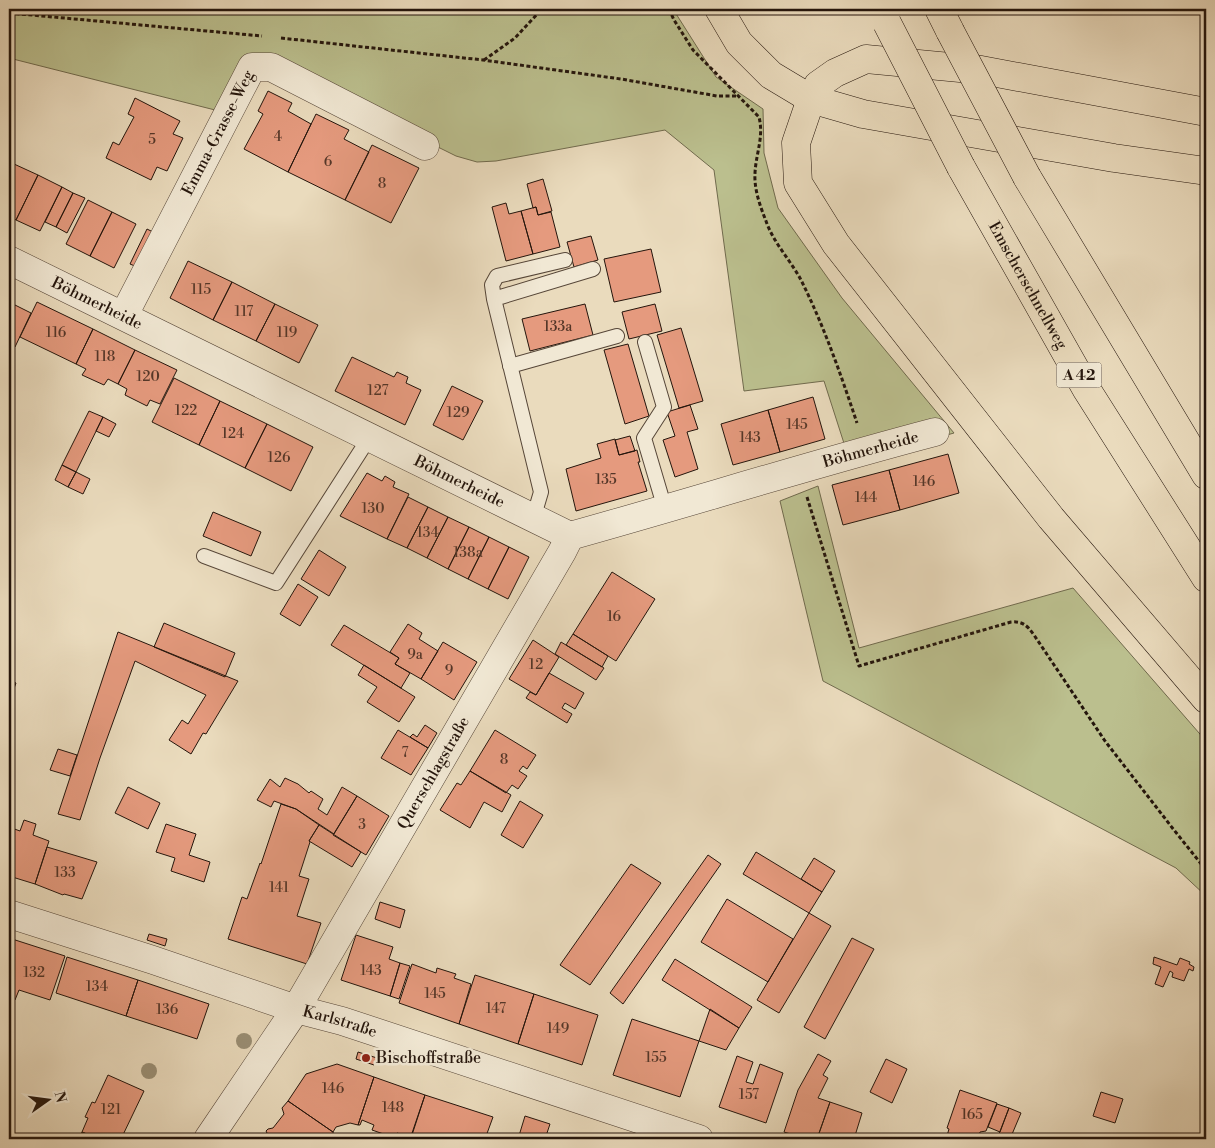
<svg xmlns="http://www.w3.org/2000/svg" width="1215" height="1148" font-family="'Libre Bodoni',serif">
<rect width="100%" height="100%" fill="#eadbbd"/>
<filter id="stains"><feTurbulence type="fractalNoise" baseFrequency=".004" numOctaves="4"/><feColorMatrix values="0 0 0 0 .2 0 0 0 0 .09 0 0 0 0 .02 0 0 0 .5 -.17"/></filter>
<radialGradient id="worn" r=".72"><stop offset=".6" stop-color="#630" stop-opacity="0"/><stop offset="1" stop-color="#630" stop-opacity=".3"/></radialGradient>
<!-- green -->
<path fill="#bbbf8e" stroke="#706a4d" d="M 9,9 L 673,9 L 716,77 L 763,109 L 764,153 L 778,208 L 842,298 L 954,433 L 850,462 L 824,381 L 744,391 L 714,170 L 665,130 L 496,161 L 477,162 L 456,156 L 271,64 L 223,112 L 9,58 Z
M 818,486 L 859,648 L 1073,588 L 1206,741 L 1206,896 L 1176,868 L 823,681 L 780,501 Z"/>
<!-- building -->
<path fill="#e59a7e" stroke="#24150c" d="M 268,91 L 292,103 L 288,111 L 311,124 L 288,172 L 244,149 L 263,114 L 258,111 Z
M 135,98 L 180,121 L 173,134 L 183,138 L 167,171 L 157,167 L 151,180 L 106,158 L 113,142 L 119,145 L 134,117 L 128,114 Z
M 316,114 L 349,130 L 344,139 L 369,152 L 345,200 L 288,172 Z
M 372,145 L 419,168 L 391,223 L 345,200 Z
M 14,164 L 38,175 L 16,220 L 9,216 L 9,174 Z
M 38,175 L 62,187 L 40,231 L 16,220 Z
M 543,179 L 552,211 L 538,215 L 536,207 L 533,208 L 527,184 Z
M 62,187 L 73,193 L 56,227 L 45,222 Z
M 73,193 L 85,198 L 67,233 L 56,227 Z
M 88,200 L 112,212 L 90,256 L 66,244 Z
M 506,203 L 509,214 L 521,211 L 533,254 L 506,261 L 492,207 Z
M 536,207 L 538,215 L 551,212 L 560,247 L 533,254 L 521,211 Z
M 112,212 L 136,224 L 114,268 L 90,256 Z
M 147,229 L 159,235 L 142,269 L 130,264 Z
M 591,236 L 598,260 L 574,267 L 567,242 Z
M 651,249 L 661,292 L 614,302 L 604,259 Z
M 188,261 L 232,282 L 213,320 L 170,298 Z
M 232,282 L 275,304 L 256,341 L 213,320 Z
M 9,302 L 31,313 L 15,347 L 9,344 Z
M 37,302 L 93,329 L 76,364 L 20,337 Z
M 275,304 L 318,325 L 299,363 L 256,341 Z
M 585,304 L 593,335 L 530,351 L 522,319 Z
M 655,304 L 662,331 L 629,339 L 622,312 Z
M 681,328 L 703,401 L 679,408 L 657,335 Z
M 93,329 L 135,350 L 118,384 L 108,379 L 104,385 L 82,375 L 86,369 L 76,364 Z
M 628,344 L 649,416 L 625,424 L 604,350 Z
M 135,350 L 177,370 L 160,404 L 150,400 L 147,406 L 125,395 L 127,389 L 118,384 Z
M 352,357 L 394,377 L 397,372 L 408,377 L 406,383 L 421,390 L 405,425 L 335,391 Z
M 174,378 L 220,401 L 199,445 L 152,422 Z
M 452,386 L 483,401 L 463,440 L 433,425 Z
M 813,397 L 825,439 L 780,452 L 768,410 Z
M 220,401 L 267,424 L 245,468 L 199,445 Z
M 690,405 L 698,429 L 687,432 L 698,469 L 675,477 L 663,440 L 675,436 L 667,412 Z
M 768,410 L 780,452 L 733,465 L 721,424 Z
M 89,411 L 103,417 L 76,472 L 62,465 Z
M 103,417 L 116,424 L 109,437 L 96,431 Z
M 267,424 L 313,447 L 291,491 L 245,468 Z
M 630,436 L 635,451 L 619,455 L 615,440 Z
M 615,439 L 619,455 L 637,450 L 640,462 L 638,462 L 647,491 L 576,511 L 566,469 L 601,458 L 597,444 Z
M 948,454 L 959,493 L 900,510 L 889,470 Z
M 62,465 L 76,472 L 68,487 L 55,480 Z
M 889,470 L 900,510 L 843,525 L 832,485 Z
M 76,472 L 90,479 L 83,494 L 68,487 Z
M 367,473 L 382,481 L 385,476 L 395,482 L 393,487 L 409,494 L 387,539 L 340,516 Z
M 408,497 L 428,507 L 407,548 L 387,539 Z
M 428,507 L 448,517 L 427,558 L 407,548 Z
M 213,512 L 261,532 L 251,556 L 203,536 Z
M 448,517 L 469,527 L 448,569 L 427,558 Z
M 469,527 L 489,537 L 468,579 L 448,569 Z
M 489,537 L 509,547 L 488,589 L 468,579 Z
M 509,547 L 529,557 L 508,599 L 488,589 Z
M 319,550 L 346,567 L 329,596 L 301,579 Z
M 612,572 L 655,599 L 616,661 L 573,634 Z
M 298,584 L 318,597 L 300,626 L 280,614 Z
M 164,623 L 235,653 L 225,677 L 154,647 Z
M 408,624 L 422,633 L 419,639 L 438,651 L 421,679 L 395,664 L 399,658 L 390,652 Z
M 344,625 L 399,658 L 395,664 L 410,673 L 401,688 L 331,645 Z
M 118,632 L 238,681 L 206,734 L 203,733 L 191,754 L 169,740 L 182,720 L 188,724 L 206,695 L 135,661 L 100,758 L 80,820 L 58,814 Z
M 573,634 L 608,656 L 602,667 L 566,645 Z
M 533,640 L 559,657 L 536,695 L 509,679 Z
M 443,642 L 477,662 L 454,700 L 421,679 Z
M 561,642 L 604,668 L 596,680 L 555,654 Z
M 364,665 L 415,697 L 399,722 L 367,702 L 377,687 L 358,675 Z
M 549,673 L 584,693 L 575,709 L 565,703 L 562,708 L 572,714 L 567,723 L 526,698 L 530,692 L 536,695 Z
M 9,680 L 16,683 L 9,702 Z
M 425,725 L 437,733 L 428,748 L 410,737 L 413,734 L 417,737 Z
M 398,730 L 428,748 L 411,775 L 381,758 Z
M 495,730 L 536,755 L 527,769 L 523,766 L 519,771 L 527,776 L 518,789 L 512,785 L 506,793 L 470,771 Z
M 58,749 L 77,755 L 70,776 L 50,770 Z
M 470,771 L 511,795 L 502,812 L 484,802 L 470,828 L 440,810 L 457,783 L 461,785 Z
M 285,778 L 298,784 L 309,793 L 311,791 L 323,799 L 318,809 L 327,815 L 342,787 L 357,796 L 334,834 L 296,809 L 274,801 L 271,807 L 257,800 L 270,779 L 280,787 Z
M 128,787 L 160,803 L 148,829 L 115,813 Z
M 357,796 L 389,816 L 366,855 L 333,835 Z
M 520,801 L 543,815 L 523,848 L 501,835 Z
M 281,804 L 296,809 L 319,825 L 309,841 L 310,842 L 299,876 L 309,879 L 297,916 L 321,923 L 307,964 L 228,939 L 242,897 L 247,899 L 260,863 L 261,864 Z
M 24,820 L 36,824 L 33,835 L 49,841 L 35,884 L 9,876 L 9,827 L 20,831 Z
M 166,824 L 196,834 L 189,855 L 210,862 L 204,882 L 171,871 L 175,858 L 156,852 Z
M 319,825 L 361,852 L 352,867 L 309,841 Z
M 47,847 L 97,862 L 82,899 L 64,894 L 63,895 L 35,884 Z
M 756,852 L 822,892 L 809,913 L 743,874 Z
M 708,855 L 721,864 L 623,1004 L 610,993 Z
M 814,858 L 835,871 L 822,892 L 801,879 Z
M 631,864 L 661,883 L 590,985 L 560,965 Z
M 727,899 L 793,939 L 768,982 L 701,942 Z
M 380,902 L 405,910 L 400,928 L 375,919 Z
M 809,913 L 831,926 L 779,1013 L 757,1000 Z
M 149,934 L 167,939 L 165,946 L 147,940 Z
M 356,935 L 393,947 L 389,959 L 400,963 L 390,996 L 341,980 Z
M 9,938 L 65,956 L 50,1000 L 19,990 L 15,1000 L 9,998 Z
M 852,938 L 874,949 L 825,1039 L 804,1027 Z
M 67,957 L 138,980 L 126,1016 L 56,993 Z
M 1154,957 L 1177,965 L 1180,958 L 1190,962 L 1189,964 L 1194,967 L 1193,971 L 1189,969 L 1184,981 L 1172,977 L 1173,973 L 1170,971 L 1163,987 L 1155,984 L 1161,967 L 1153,964 Z
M 675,959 L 752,1007 L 739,1028 L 662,980 Z
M 400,963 L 410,966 L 399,999 L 390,996 Z
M 412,964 L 436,973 L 437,968 L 456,974 L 454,978 L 471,984 L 459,1024 L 399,1003 Z
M 475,975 L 534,994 L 518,1044 L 459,1024 Z
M 138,980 L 209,1004 L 197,1039 L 126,1016 Z
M 534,994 L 598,1015 L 582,1065 L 518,1044 Z
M 710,1009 L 739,1028 L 726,1050 L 699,1041 Z
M 632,1019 L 699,1041 L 680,1097 L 613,1075 Z
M 358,1052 L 377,1058 L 374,1065 L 356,1059 Z
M 818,1054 L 831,1061 L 823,1075 L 828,1078 L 818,1098 L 830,1102 L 817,1139 L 807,1139 L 784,1132 L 798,1090 Z
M 737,1056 L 753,1062 L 746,1082 L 753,1084 L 760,1064 L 783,1073 L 766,1123 L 719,1107 Z
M 886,1059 L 907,1069 L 892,1103 L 870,1092 Z
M 337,1064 L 374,1077 L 358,1125 L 350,1123 L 336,1127 L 333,1132 L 288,1101 L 306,1074 Z
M 108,1075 L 144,1091 L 121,1139 L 99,1139 L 82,1132 L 88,1118 L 85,1117 L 92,1102 L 95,1103 Z
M 374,1077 L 425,1095 L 410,1139 L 409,1139 L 410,1137 L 397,1133 L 395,1138 L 372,1130 L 374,1125 L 362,1120 L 360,1125 L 358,1125 Z
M 960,1090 L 997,1103 L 986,1131 L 980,1132 L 978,1138 L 980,1139 L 946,1139 L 949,1129 L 947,1128 Z
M 1101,1092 L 1123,1099 L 1115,1123 L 1093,1116 Z
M 425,1095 L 493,1117 L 485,1139 L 411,1138 Z
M 288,1101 L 333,1132 L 334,1137 L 333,1139 L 265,1139 L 268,1135 L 266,1131 L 268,1129 L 273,1128 L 284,1114 L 282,1108 Z
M 830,1102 L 862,1113 L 854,1139 L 817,1139 Z
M 997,1104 L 1009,1108 L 1000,1132 L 988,1127 Z
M 1009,1108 L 1021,1113 L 1010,1139 L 997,1139 Z
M 525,1116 L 550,1124 L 545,1139 L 518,1139 Z
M 82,1132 L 99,1139 L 78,1139 Z"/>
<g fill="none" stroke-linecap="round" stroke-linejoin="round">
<!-- lane casing -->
<g stroke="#564638" stroke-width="16">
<path id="lane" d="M 494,299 L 593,269
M 645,342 L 664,407 L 644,438 L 665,509
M 510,366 L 617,336
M 533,519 L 541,492 L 494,299 L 492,285 L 497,276 L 565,260
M 204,556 L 276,583 L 369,438"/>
</g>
<!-- street casing -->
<g stroke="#564638" stroke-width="29">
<g id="street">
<path id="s1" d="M 9,260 L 570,536 C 692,502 813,464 935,432"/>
<path id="s2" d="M 124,315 L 252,67 L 271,67 L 425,146"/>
<path id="s3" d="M 9,914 L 153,960 L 296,1009 L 342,1021 L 699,1139"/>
<path id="s4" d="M 208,1139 L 296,1009 L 562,552 L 570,536"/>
</g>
</g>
<!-- highway casing -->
<g stroke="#24150c" stroke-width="29">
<g id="highway">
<path d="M 719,9 L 739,43 L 771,75 L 811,99 L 863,114 L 1114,158 L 1206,171"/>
<path d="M 939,9 L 950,31"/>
<path d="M 1206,112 L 981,70 L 866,59 L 835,73 L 818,85 L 811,99 L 796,143 L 798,183 L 836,244 L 1051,518 L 1206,699"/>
<path id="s5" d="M 961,167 L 1087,390 L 1206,578"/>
<path d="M 1027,177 L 1206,475"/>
</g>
</g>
<!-- path -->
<path stroke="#24150c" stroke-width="3" stroke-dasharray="4 2.5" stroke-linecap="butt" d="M 669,9 L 674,20 L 693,50 L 759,117 C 764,137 756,153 755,173 C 754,189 760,206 766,221 C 773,242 791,261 801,280 C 824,326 841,375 857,423
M 9,13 L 262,36
M 281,38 L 483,60 L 621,79 L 717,96 L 737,96
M 484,60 L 515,38 L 542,9
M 807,497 L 859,666 L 1011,622 C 1022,621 1027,625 1034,635 L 1105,741 L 1174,830 L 1206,870"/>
<!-- lane -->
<use href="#lane" stroke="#f1e8d4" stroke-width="14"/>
<!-- street -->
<use href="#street" stroke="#f1e8d4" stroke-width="28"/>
<!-- highway -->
<use href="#highway" stroke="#eadbbd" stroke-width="28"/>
<!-- highway-bridge casing -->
<g stroke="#24150c" stroke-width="29" stroke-linecap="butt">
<path id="highway-bridge" d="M 887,23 L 961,167
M 950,31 L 1027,177"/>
</g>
<!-- highway-bridge -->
<use href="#highway-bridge" stroke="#eadbbd" stroke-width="28"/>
</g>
<!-- trees -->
<g fill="#9a8f75">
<circle cx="244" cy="1041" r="8"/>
<circle cx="149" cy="1071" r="8"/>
</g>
<!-- markers -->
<circle fill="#8f2418" stroke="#f1e8d4" stroke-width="2" cx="366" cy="1058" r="5"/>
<g text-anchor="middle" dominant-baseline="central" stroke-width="5" stroke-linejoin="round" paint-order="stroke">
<!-- number labels -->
<g font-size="14" fill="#543628">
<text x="278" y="137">4</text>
<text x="152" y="140">5</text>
<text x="328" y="162">6</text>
<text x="382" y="184">8</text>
<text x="201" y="290">115</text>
<text x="244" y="312">117</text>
<text x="558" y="327">133a</text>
<text x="56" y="333">116</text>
<text x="287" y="333">119</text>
<text x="105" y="357">118</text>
<text x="148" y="377">120</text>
<text x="378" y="391">127</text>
<text x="186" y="411">122</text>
<text x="458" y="413">129</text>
<text x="797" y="425">145</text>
<text x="233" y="434">124</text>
<text x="750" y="438">143</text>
<text x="279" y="458">126</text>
<text x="606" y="480">135</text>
<text x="924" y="482">146</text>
<text x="866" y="498">144</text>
<text x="373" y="509">130</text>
<text x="428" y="533">134</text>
<text x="468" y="553">138a</text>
<text x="614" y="617">16</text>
<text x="415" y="655">9a</text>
<text x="536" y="665">12</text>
<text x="449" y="671">9</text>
<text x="405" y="753">7</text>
<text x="504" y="760">8</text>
<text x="362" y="825">3</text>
<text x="65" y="873">133</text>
<text x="279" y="888">141</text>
<text x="371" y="971">143</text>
<text x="34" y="973">132</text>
<text x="97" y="987">134</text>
<text x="435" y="994">145</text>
<text x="496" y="1009">147</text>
<text x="167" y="1010">136</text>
<text x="558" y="1029">149</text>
<text x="656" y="1058">155</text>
<text x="333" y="1089">146</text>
<text x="749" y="1095">157</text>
<text x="393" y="1108">148</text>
<text x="111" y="1110">121</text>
<text x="972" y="1115">165</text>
</g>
<!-- shield labels -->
<rect fill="#f1e8d4" stroke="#625448" stroke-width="1" x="1056.5" y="362.5" width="45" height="25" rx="4"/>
<g font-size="15" font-weight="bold" fill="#24150c">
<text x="1079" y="375">A 42</text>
</g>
<!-- street labels -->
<g font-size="16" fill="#24150c" stroke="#f1e8d4">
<text stroke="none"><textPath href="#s2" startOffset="205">Emma-Grasse-Weg</textPath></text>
<text stroke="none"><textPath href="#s5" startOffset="136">Emscherschnellweg</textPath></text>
<text stroke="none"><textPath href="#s1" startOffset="98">Böhmerheide</textPath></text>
<text stroke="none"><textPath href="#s1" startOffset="938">Böhmerheide</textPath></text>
<text stroke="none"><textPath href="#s1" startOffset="502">Böhmerheide</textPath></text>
<text stroke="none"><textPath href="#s4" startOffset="430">Querschlagstraße</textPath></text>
<text stroke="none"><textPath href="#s3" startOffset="348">Karlstraße</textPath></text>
</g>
<!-- poi labels -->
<g font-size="16" fill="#24150c" stroke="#f1e8d4" text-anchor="start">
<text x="376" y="1058">Bischoffstraße</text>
</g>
</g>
<!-- margin -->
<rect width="1215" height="1148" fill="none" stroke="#eadbbd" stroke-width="30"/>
<rect x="10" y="10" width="1195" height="1128" fill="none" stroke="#24150c" stroke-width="2.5"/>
<rect x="15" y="15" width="1185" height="1118" fill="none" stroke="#24150c"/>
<!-- north arrow -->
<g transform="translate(48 1100) rotate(76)" stroke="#f1e8d4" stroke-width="4" paint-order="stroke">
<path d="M0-4L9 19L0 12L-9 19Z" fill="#24150c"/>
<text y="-8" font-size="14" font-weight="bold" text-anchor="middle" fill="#24150c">N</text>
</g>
<rect width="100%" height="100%" filter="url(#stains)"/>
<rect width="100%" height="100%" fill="url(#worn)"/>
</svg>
